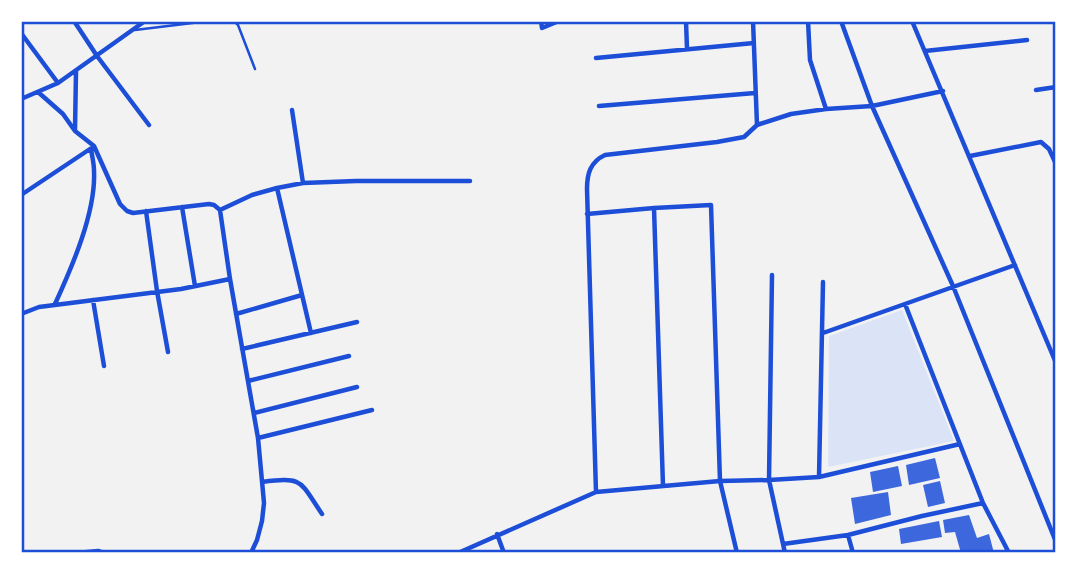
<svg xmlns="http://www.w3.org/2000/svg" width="1077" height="574" font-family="Poppins,sans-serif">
<rect width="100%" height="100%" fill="#f2f2f2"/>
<!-- green -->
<path fill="#dbe4f7" d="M 902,310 L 954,441 L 828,467 L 829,336 Z"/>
<!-- building -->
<path fill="#3d67dc" d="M 935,458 L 940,478 L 909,485 L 906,465 Z
M 898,466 L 902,486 L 873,492 L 870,472 Z
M 940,481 L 945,503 L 928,507 L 923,485 Z
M 888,492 L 891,515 L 855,524 L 851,498 Z
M 969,515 L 977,538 L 989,534 L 994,553 L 961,553 L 955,532 L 945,533 L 943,520 Z
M 939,521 L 942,537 L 901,544 L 899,529 Z"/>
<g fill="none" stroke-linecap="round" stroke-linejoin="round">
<!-- service -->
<path stroke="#1d4ed8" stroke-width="2.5" d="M 234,21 L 238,25 L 255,69
M 135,30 L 209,21"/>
<!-- minor -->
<path stroke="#1d4ed8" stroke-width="4.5" d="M 74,21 L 97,56 L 149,125
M 541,21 L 542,28 L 559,21
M 686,21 L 687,49
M 753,21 L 757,125
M 808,21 L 810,60 L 826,109
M 841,21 L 872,106 L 953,286 L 1056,542
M 912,21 L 1056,363
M 21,33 L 58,83
M 925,51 L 1027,40
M 596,58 L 754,43
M 1036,90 L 1056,87
M 38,92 L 63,114 L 75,131 L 94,146 L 120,204 L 127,211 L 133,213 L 209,204 L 214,205 L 220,210 L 230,279 L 258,438 L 264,503 L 262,521 L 257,540 L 251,553
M 21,99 L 58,83 L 145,21
M 599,106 L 755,93
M 292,110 L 303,183
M 75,130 L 76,71
M 970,156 L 1041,142 L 1049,149 L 1056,164
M 277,188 L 311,333
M 21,195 L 93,147
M 182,207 L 195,286
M 654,208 L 663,486
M 220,210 L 252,195 L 277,188 L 303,183 L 356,181 L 470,181
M 146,211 L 157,291 L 168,352
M 587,214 L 654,208 L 711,205 L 720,481 L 737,553
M 772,275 L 769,480 L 785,553
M 93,300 L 104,366
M 55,304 C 72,267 96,212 94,171 C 94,163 92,156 91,149
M 905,304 L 983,503 L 1009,553
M 21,314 L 39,307 L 181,289 L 230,279
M 236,314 L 302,295
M 823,333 L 1015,265
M 242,349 L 357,322
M 248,381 L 349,356
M 254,413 L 357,387
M 258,438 L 372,410
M 819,477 L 823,282
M 262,482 C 304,477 299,480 322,514
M 596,492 L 587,189 C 587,174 590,162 605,155 L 717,142 L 744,137 L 757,125 L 791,114 L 826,109 L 872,106 L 943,91
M 497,534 L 504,553
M 848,535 L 853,553
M 783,544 L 848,535 L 922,516 L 983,503
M 77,553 L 98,551 L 104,553
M 458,553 L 596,492 L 720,481 L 769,480 L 819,477 L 960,444"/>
</g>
<!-- border -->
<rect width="1077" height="574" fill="none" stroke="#ffffff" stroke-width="46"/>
<rect x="23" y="23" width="1031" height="528" fill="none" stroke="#1d4ed8" stroke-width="2.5"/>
</svg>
